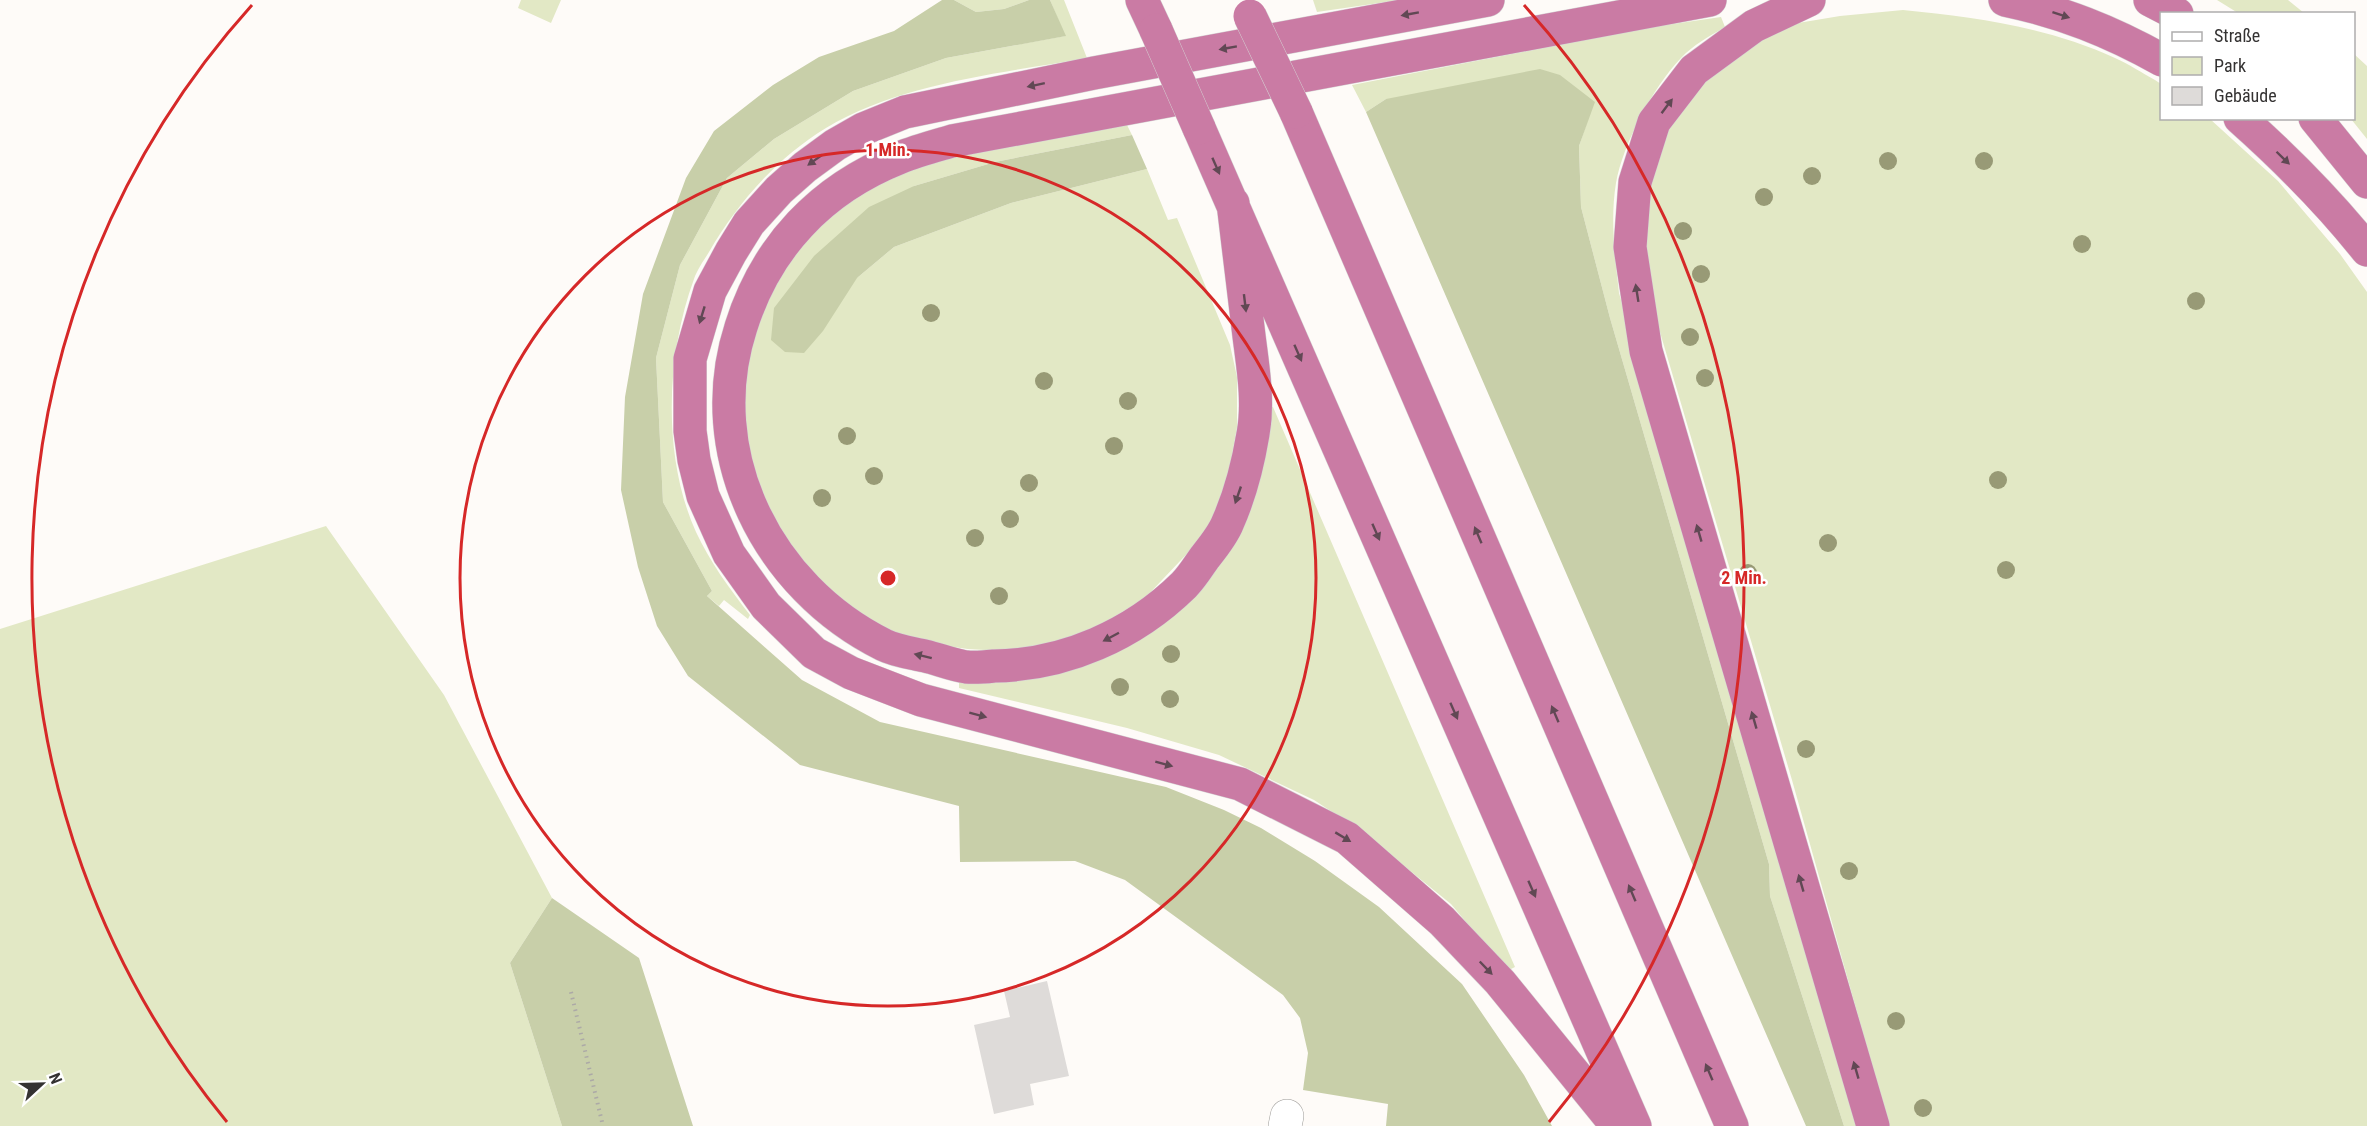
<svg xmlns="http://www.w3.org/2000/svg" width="2367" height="1126" font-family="'Roboto Condensed',sans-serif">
<rect width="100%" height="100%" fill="#fefbf8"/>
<!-- green -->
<path fill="#e2e8c5" d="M 521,0 L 561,0 L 551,23 L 518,8 Z
M 954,0 L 1029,0 L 1004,9 L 976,12 Z
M 1050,0 L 1064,0 L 1087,58 C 1003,73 900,83 826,128 C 777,158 738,202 709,252 C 704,260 697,270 694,279 C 666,355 662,457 696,532 C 710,562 729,588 750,615 L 748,619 L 724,600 L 719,606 L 707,596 L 712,591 L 663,502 L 656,358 L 680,265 L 727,178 L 774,139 L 853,91 L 946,58 L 1065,36 Z
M 1313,0 L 1400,0 L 1317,12 Z
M 2217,0 L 2288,0 L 2304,13 L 2238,13 Z
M 1903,10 C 1975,17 2048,27 2115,58 C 2129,64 2142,73 2155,80 L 2161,84 L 2162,118 L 2210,119 L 2278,181 L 2340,254 L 2367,292 L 2367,1126 L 1889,1126 L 1792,780 L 1652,305 L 1642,250 L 1648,189 L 1667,127 L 1694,93 L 1716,72 L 1752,44 L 1798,23 L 1840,16 Z
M 1721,17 L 1725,27 C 1710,36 1693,45 1681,58 C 1653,87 1623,144 1616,183 C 1610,219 1615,257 1619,293 L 1860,1126 L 1844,1126 L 1770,896 L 1769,864 L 1610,318 L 1581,207 L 1579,146 L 1594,102 L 1386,99 L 1366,112 L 1352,85 L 1652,27 Z
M 2354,54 L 2367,66 L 2367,139 L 2351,119 L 2354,118 Z
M 1126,123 L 1132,135 L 995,162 L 914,186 L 857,278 L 894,247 L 1011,203 L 1147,169 L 1168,220 L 1177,218 L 1230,345 L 1237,377 L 1237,427 L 1230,466 L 1215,515 L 1200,540 L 1144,599 L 1107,621 L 1075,636 L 1044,646 L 1003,651 L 968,649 L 931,644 L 903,636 L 867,621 L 839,599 L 789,548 L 754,475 L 742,421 L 747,344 L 785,261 L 833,213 L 868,190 L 907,170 L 956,156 Z
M 1273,407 L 1515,967 L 1507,971 L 1451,904 L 1361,831 L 1314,800 L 1219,755 L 1127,728 L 959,688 L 959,677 L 995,680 L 1192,589 L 1267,408 Z
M 326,526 L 444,695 L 552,898 L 510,963 L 562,1126 L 0,1126 L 0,629 Z"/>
<!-- forest -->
<path fill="#c8cfa9" d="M 942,0 L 954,0 L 976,12 L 1004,9 L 1029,0 L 1050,0 L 1066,36 L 946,58 L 853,91 L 774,139 L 727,178 L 680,265 L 656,358 L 663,502 L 712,591 L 707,596 L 802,680 L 880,722 L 1166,787 L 1224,810 L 1261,828 L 1315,861 L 1379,907 L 1462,984 L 1524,1075 L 1552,1126 L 1386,1126 L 1388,1104 L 1303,1090 L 1308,1053 L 1300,1018 L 1283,995 L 1125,880 L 1075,861 L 960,862 L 959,806 L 800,765 L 688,676 L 657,626 L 638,567 L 621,490 L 625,397 L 643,294 L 686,178 L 714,131 L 773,85 L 819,57 L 894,31 Z
M 1540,69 L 1560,75 L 1595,102 L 1579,146 L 1581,207 L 1610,318 L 1769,864 L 1770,896 L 1844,1126 L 1806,1126 L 1366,112 L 1386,99 Z
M 1132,135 L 1147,169 L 1011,203 L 894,247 L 857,278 L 823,331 L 804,353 L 785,352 L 771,340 L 774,308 L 814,256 L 869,207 L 914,186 L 995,162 Z
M 552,898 L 639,958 L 693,1126 L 562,1126 L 510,963 Z"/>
<!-- building -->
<path fill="#dedbd9" d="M 1047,981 L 1069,1076 L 1030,1084 L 1034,1105 L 994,1114 L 974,1025 L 1010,1017 L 1004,991 Z"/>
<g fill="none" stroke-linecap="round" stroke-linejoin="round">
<!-- minor casing -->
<g stroke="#9b9996" stroke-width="34">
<path id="minor" d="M 1285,1126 L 1287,1116"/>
</g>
<!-- highway casing -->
<g stroke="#d6d6d6" stroke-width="34">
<path id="highway" d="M 1142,0 L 1156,30
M 1488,0 L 1094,73 L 905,112 L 863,129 L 835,145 L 805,167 L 779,190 L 749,223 L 731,252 L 710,291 L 690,359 L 690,431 L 694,460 L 703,496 L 729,554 L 766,606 L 814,653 L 851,673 L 921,700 L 1240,784 L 1347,838 L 1442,921 L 1500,982 L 1617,1126
M 1809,0 L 1754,26 L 1694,70 L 1654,122 L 1635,182 L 1630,247 L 1646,351 L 1873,1126
M 2005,0 C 2062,12 2110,31 2162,60
M 2150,0 L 2177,14
M 1296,112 L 1732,1126
M 2240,118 C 2286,159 2329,202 2367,250
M 2315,118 L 2367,182
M 1199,128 L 1635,1126
M 1233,203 C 1238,247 1244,292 1249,336 C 1253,368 1259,402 1253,434 C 1248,464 1240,495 1228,522 C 1223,535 1213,547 1205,557 C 1198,567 1192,577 1184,585 C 1133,635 1065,665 994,666 C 985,667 975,668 966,667 C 952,665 938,659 925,656 C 912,653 896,651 884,645 C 767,587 700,453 741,327 C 766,247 821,189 899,158 C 916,151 935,146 952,141 L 1710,0"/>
</g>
<!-- path -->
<path stroke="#aca9a7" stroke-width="4" stroke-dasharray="1.5 4.5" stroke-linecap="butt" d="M 571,992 L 603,1126"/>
<!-- minor -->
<use href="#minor" stroke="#fff" stroke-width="33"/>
<!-- highway -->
<use href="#highway" stroke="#ca7ba4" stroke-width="33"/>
<!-- highway-bridge casing -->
<g stroke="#d6d6d6" stroke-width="34" stroke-linecap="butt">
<path id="highway-bridge" d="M 1250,16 L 1296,112
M 1156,30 L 1199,128"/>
</g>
<!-- highway-bridge -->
<use href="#highway-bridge" stroke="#ca7ba4" stroke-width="33"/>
</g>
<!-- trees -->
<g fill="#989a76">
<circle cx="1888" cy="161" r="9"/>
<circle cx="1984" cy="161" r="9"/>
<circle cx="1812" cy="176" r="9"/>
<circle cx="1764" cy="197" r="9"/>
<circle cx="1683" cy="231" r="9"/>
<circle cx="2082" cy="244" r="9"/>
<circle cx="1701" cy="274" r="9"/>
<circle cx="2196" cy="301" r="9"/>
<circle cx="931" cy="313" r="9"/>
<circle cx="1690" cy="337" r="9"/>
<circle cx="1705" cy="378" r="9"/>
<circle cx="1044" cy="381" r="9"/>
<circle cx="1128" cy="401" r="9"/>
<circle cx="847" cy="436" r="9"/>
<circle cx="1114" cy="446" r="9"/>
<circle cx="874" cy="476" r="9"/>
<circle cx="1998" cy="480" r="9"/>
<circle cx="1029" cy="483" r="9"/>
<circle cx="822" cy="498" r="9"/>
<circle cx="1010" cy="519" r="9"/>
<circle cx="975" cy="538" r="9"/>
<circle cx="1828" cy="543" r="9"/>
<circle cx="2006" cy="570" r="9"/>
<circle cx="1748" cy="573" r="9"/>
<circle cx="999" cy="596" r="9"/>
<circle cx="1171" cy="654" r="9"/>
<circle cx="1120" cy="687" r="9"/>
<circle cx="1170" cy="699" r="9"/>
<circle cx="1806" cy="749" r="9"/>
<circle cx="1849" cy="871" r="9"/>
<circle cx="1896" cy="1021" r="9"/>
<circle cx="1923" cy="1108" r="9"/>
</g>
<!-- one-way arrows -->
<defs><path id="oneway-solid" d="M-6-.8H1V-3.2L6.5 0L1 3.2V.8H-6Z" transform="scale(1.5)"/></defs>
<g fill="#614854">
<use href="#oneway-solid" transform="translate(1410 14) rotate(170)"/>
<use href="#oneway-solid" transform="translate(2061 15) rotate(18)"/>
<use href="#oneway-solid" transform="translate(1228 48) rotate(170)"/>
<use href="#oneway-solid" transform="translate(1036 85) rotate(168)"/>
<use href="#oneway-solid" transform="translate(1667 106) rotate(-53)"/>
<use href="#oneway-solid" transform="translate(2283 158) rotate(44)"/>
<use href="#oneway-solid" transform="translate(815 160) rotate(144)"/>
<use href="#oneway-solid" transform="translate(1216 166) rotate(66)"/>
<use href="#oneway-solid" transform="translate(1637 293) rotate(-99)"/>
<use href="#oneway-solid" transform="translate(1245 303) rotate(83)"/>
<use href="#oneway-solid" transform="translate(702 315) rotate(107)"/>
<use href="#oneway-solid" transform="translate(1298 353) rotate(66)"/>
<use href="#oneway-solid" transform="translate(1238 495) rotate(109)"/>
<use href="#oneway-solid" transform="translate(1376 532) rotate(66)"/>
<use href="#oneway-solid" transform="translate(1699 533) rotate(-106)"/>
<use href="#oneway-solid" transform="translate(1478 535) rotate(-113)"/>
<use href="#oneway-solid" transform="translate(1111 637) rotate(152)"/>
<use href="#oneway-solid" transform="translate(923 656) rotate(-166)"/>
<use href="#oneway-solid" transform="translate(1454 711) rotate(66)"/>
<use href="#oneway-solid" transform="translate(1555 714) rotate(-113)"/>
<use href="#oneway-solid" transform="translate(978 715) rotate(15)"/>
<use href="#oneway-solid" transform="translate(1754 720) rotate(-106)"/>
<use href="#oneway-solid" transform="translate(1164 764) rotate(15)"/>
<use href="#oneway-solid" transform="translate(1343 837) rotate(31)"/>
<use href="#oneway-solid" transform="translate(1801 883) rotate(-106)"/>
<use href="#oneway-solid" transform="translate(1532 889) rotate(66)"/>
<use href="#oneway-solid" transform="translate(1632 893) rotate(-113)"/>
<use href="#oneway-solid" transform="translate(1486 968) rotate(46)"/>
<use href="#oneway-solid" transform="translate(1856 1070) rotate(-106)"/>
<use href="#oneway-solid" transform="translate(1709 1072) rotate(-113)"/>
</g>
<!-- distance rings -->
<g fill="none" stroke="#d62828" stroke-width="3">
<circle cx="888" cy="578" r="428"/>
<path d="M227 1122A856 856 0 0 1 252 5M1524 5A856 856 0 0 1 1549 1122"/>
</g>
<circle cx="888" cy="578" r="9" fill="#d62828" stroke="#fff" stroke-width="3"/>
<g font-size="18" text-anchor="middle" font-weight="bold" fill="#d62828" stroke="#fff" stroke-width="5" stroke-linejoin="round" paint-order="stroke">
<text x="888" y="156">1 Min.</text>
<text x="1744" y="584">2 Min.</text>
</g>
<!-- legend -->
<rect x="2160" y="12" width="195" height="108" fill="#ffffff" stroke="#aeadad" stroke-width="1.5"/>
<rect x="2172" y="32" width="30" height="9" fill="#ffffff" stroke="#aeadad" stroke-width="1.5"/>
<text x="2214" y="42" font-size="18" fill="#343232">Straße</text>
<rect x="2172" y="57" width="30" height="18" fill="#e2e8c5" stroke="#aeadad" stroke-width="1.5"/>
<text x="2214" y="72" font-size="18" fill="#343232">Park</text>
<rect x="2172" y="87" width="30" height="18" fill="#dedbd9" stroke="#aeadad" stroke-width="1.5"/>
<text x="2214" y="102" font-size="18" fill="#343232">Gebäude</text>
<!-- north arrow -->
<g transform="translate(42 1084) rotate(68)" stroke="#ffffff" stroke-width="4.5" paint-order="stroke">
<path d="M0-4.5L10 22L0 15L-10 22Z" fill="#343232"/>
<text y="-9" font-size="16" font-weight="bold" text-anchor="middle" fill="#343232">N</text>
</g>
</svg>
